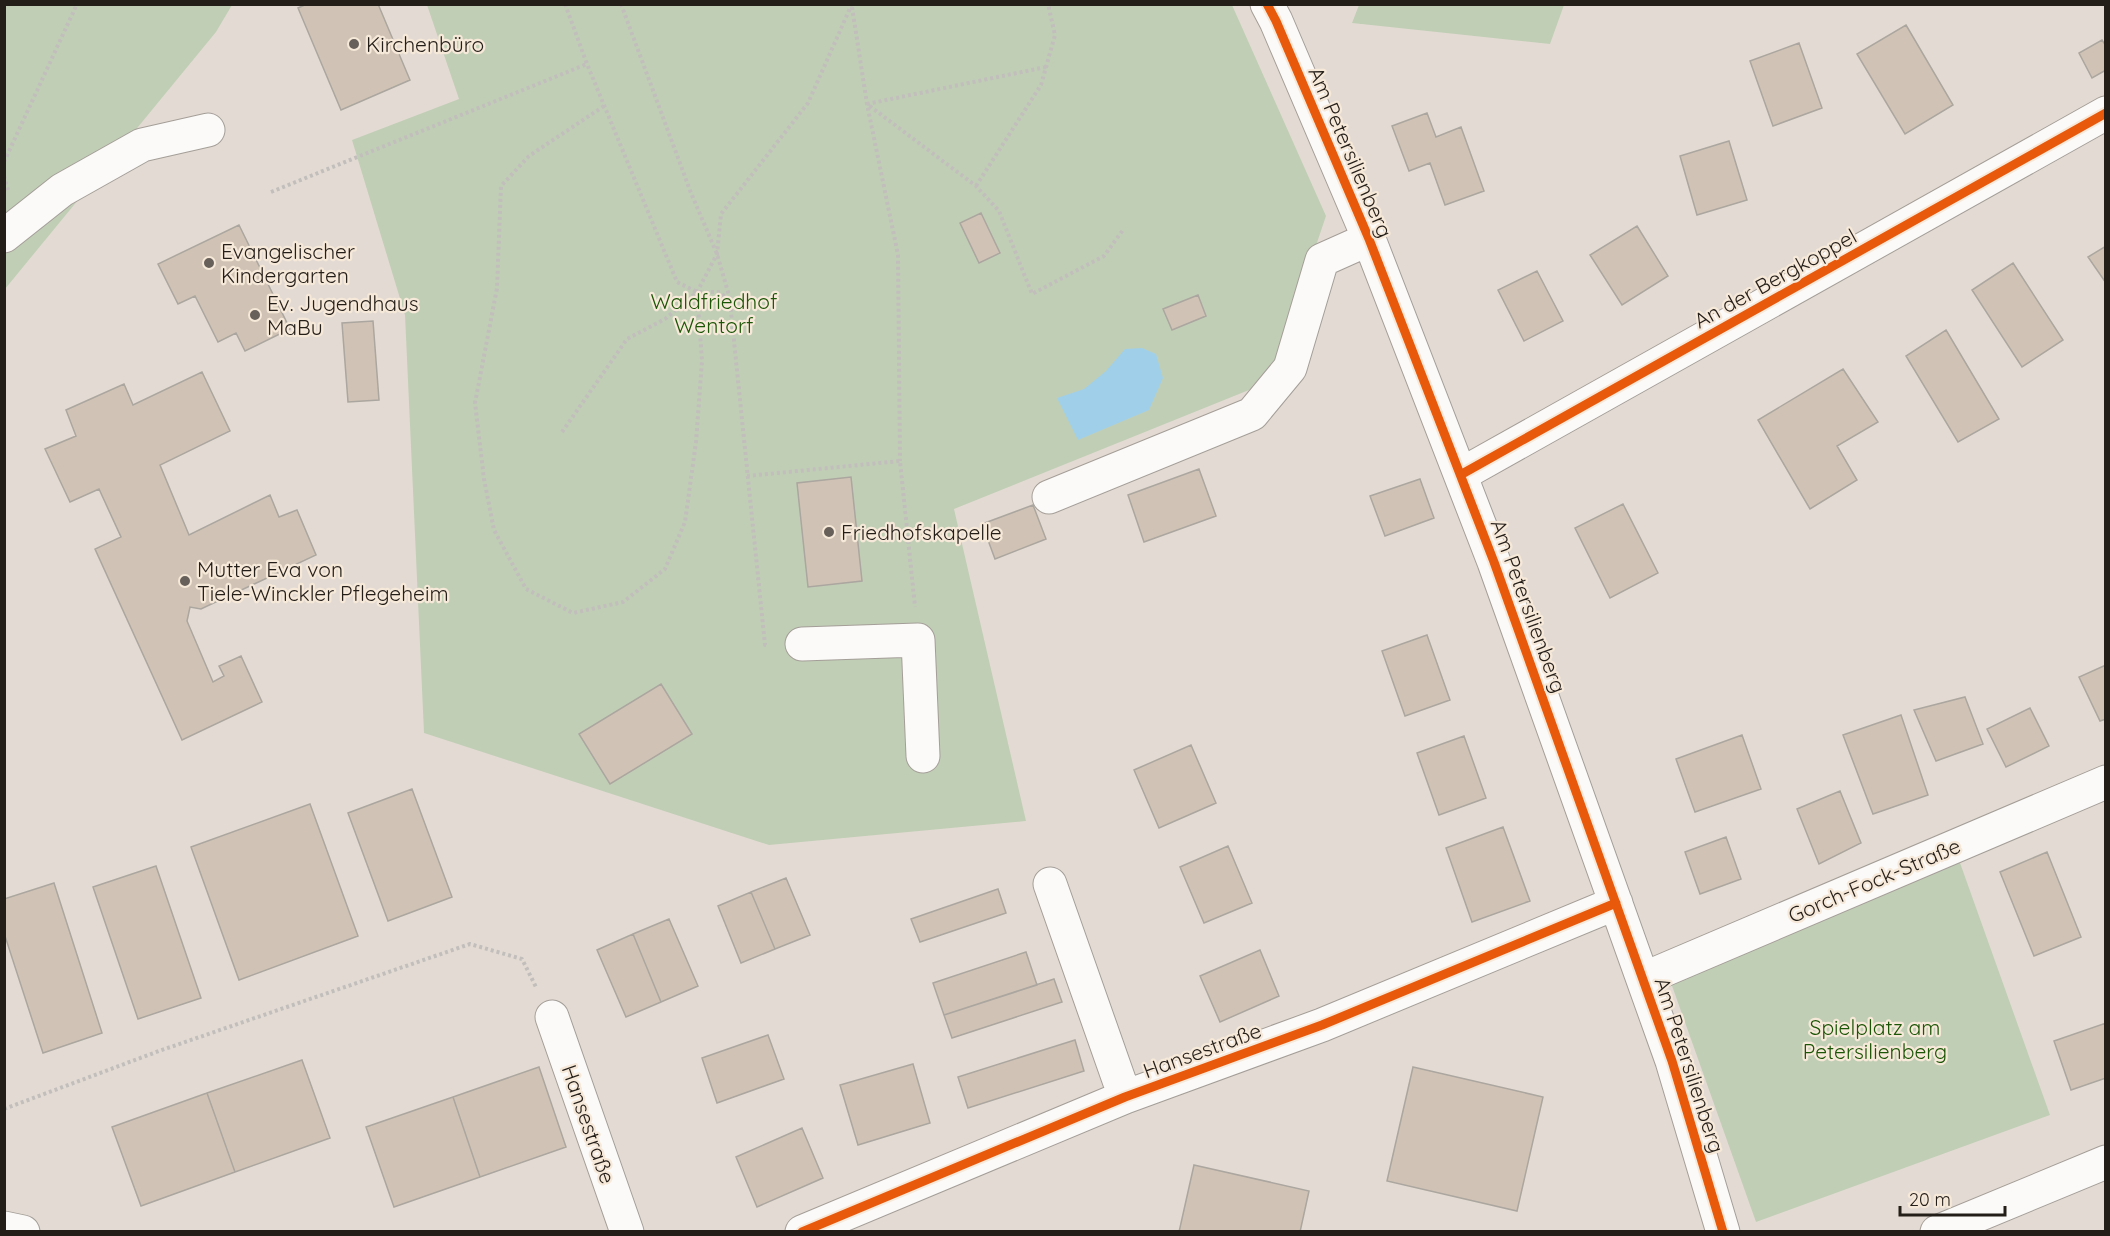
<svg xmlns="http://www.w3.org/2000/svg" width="2110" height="1236" font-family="Quicksand,sans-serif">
<rect width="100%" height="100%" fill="#e3dbd3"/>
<!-- green -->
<path fill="#c1ceb6" d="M 5,5 L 232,5 L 216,32 L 5,289 Z
M 427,5 L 1232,5 L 1326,216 L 1279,355 L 1249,390 L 954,509 L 1026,821 L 769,845 L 424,733 L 405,315 L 352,140 L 459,99 Z
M 1359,5 L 1359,4 L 1564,5 L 1550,44 L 1352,23 Z
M 1959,860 L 2050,1115 L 1756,1222 L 1671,983 Z"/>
<!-- water -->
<path fill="#a0d0e9" d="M 1142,348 L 1156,354 L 1163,378 L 1149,410 L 1078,440 L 1057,398 L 1084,389 L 1106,371 L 1125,349 Z"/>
<!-- building -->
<path fill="#d0c3b5" stroke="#aba69f" stroke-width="1.5" d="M 307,4 L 378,4 L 410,80 L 341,110 L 298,8 Z
M 1906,25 L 1953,105 L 1905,134 L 1857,54 Z
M 2102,40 L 2106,46 L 2106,70 L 2092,78 L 2079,53 Z
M 1799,43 L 1822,108 L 1773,126 L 1750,61 Z
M 1427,113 L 1436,137 L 1461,127 L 1484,191 L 1445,205 L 1430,163 L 1409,171 L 1392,126 Z
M 1729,141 L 1747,200 L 1697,215 L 1680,156 Z
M 981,213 L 1000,253 L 979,263 L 960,223 Z
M 239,225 L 290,329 L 245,351 L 236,333 L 218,342 L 195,296 L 178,304 L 158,264 Z
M 1637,226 L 1668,276 L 1622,305 L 1590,255 Z
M 2106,246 L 2106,283 L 2088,257 Z
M 2013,263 L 2063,340 L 2022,367 L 1972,290 Z
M 1537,271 L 1563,321 L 1524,341 L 1498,290 Z
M 1198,295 L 1206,316 L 1172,330 L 1163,309 Z
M 373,321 L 379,400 L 348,402 L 342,323 Z
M 1946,330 L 1999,419 L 1958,442 L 1906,356 Z
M 1843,369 L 1878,422 L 1837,446 L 1857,480 L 1810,509 L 1758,420 Z
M 202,372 L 230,431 L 160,465 L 189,535 L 270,495 L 279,517 L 297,510 L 316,555 L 201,609 L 190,607 L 187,621 L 213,682 L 224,676 L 219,666 L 241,656 L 262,702 L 182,740 L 95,549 L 121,537 L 99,489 L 70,502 L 45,449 L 76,436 L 66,410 L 124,384 L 133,405 Z
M 1199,469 L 1216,516 L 1144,542 L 1128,495 Z
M 851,477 L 862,581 L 808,587 L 797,483 Z
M 1420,479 L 1434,518 L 1385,536 L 1370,496 Z
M 1623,504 L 1658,573 L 1610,598 L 1575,528 Z
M 1033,505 L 1046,539 L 995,559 L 982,524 Z
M 1427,635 L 1450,700 L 1405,716 L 1382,651 Z
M 2106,665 L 2106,719 L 2100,721 L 2079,677 Z
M 661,684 L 692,734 L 610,784 L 579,734 Z
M 1965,697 L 1983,744 L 1936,761 L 1914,710 Z
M 2030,708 L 2049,746 L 2006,767 L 1987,729 Z
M 1901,715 L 1928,795 L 1873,814 L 1843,735 Z
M 1742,735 L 1761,789 L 1695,812 L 1676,759 Z
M 1464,736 L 1486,798 L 1439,815 L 1417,753 Z
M 1191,745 L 1216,803 L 1159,828 L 1134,770 Z
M 412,789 L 452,897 L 388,921 L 348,813 Z
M 1840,791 L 1861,843 L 1819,864 L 1797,809 Z
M 310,804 L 358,936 L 239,980 L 191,847 Z
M 1503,827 L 1530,901 L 1472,922 L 1446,848 Z
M 1726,837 L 1741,879 L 1700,894 L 1685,852 Z
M 1228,846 L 1252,903 L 1204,923 L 1180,867 Z
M 2047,852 L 2081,937 L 2034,956 L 2000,872 Z
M 156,866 L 201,998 L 138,1019 L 93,887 Z
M 786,878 L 810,935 L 775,949 L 751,892 Z
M 54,883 L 102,1033 L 43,1053 L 4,933 L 4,899 Z
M 998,889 L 1006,913 L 920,942 L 911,919 Z
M 751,892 L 775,949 L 741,963 L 718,906 Z
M 669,919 L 698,986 L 661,1002 L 633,934 Z
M 633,934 L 661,1002 L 626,1017 L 597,950 Z
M 1260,950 L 1279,996 L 1220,1022 L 1200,976 Z
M 1026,952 L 1037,985 L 944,1015 L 933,983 Z
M 1054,979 L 1062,1002 L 952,1038 L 944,1015 Z
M 2106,1023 L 2106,1078 L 2071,1090 L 2054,1041 Z
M 768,1035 L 784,1079 L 717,1103 L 702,1058 Z
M 1075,1040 L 1084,1071 L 968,1108 L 958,1077 Z
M 302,1060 L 330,1138 L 235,1172 L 207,1093 Z
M 913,1064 L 930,1123 L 858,1145 L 840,1085 Z
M 539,1067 L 566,1147 L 480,1177 L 453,1097 Z
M 1413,1067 L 1543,1097 L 1517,1211 L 1387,1181 Z
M 207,1093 L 235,1172 L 141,1206 L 112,1127 Z
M 453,1097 L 480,1177 L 394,1207 L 366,1127 Z
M 802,1128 L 823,1178 L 757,1207 L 736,1157 Z
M 1194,1165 L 1309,1191 L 1300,1232 L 1179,1232 Z"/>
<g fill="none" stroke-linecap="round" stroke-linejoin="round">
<!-- minor casing -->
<g stroke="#a49e98" stroke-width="35">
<path id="minor" d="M 1267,4 L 1276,21 L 1369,239 L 1494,562 L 1672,1061 L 1723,1232
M 4,236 L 62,190 L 142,145 L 208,130
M 1462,474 L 2106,113
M 1049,497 L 1252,414 L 1290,368 L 1322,260 L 1369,239
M 802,644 L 918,640 L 923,756
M 1050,884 L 1125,1097
M 1643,979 L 2106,782
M 552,1017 L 627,1232
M 4,1228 L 23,1232
M 802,1232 L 1125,1097 L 1322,1025 L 1616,903"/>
</g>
<!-- major casing -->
<g stroke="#a49e98" stroke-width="35">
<path id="major" d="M 1937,1232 L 2106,1162"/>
</g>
<!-- path -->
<path stroke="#c1bebc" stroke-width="4" stroke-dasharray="3 3" stroke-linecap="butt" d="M 565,4 L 587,64 L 677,282 L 697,292 L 720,292 L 730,302 L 765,645 L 768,645
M 621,4 L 691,193 L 717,254 L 730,299
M 852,7 L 867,104 L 898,255 L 900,461
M 1046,67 L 867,104 L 976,186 L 999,211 L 1032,294 L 1104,256 L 1123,230
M 604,106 L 529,156 L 501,186 L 497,288 L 475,403 L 484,479 L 494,530 L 526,589 L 573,613 L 623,602 L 665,569 L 685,522 L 696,442 L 702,361 L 697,292
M 4,162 L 77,4
M 4,176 L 8,190
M 976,186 L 1041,85 L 1055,35 L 1048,4
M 271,192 L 587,64
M 562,432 L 627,339 L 665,319 L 697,292 L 717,254 L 721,214 L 808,103 L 851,6
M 747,476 L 900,461 L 915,607
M 4,1109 L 159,1051 L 470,944 L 522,959 L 536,987"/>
<!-- minor -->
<use href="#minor" stroke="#fbfaf8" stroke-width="33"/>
<!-- major -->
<use href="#major" stroke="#fbfaf8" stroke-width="33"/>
<!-- cycleway casing -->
<g stroke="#f7e9d9" stroke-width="13">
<path id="cycleway" d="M 1267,4 L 1276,21 L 1369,239 L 1494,562 L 1672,1061 L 1723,1232
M 1462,474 L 2106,113
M 802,1232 L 1125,1097 L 1322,1025 L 1616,903"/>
</g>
<!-- cycleway -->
<use href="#cycleway" stroke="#e8590c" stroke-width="9"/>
</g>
<!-- markers -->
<g fill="#67605a" stroke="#f7e9d9" stroke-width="2">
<circle cx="354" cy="44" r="6"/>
<circle cx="209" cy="263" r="6"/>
<circle cx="255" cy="315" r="6"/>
<circle cx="829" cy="532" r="6"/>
<circle cx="185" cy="581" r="6"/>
</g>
<g text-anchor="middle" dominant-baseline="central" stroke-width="4.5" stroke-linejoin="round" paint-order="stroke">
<!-- poi labels -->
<g font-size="21" fill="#241e19" stroke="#f7e9d9" text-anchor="start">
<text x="366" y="44">Kirchenbüro</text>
<text x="221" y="251">Evangelischer<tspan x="221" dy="24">Kindergarten</tspan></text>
<text x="267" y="303">Ev. Jugendhaus<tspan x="267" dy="24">MaBu</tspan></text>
<text x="841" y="532">Friedhofskapelle</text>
<text x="197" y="569">Mutter Eva von<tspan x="197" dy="24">Tiele-Winckler Pflegeheim</tspan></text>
</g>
<!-- street labels -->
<g font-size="21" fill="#241e19" stroke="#f7e9d9">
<text transform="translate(1351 152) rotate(67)">Am Petersilienberg</text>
<text transform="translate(1775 278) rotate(-29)">An der Bergkoppel</text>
<text transform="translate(1529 606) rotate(70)">Am Petersilienberg</text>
<text transform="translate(1874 880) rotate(-23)">Gorch-Fock-Straße</text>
<text transform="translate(1202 1050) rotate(-20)">Hansestraße</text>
<text transform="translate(1690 1065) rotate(72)">Am Petersilienberg</text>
<text transform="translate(589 1124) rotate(71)">Hansestraße</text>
</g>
<!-- park labels -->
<g font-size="21" fill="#1b5506" stroke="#f7e9d9">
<text x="714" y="301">Waldfriedhof<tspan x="714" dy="24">Wentorf</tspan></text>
<text x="1875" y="1027">Spielplatz am<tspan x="1875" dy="24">Petersilienberg</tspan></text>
</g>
</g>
<!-- border -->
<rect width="2110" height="1236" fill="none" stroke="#241e19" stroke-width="12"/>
<!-- scale -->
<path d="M1900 1206v9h105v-9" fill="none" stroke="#241e19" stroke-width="3"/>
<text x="1909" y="1206" font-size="18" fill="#241e19" stroke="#f7e9d9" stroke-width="4.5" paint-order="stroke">20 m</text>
</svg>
